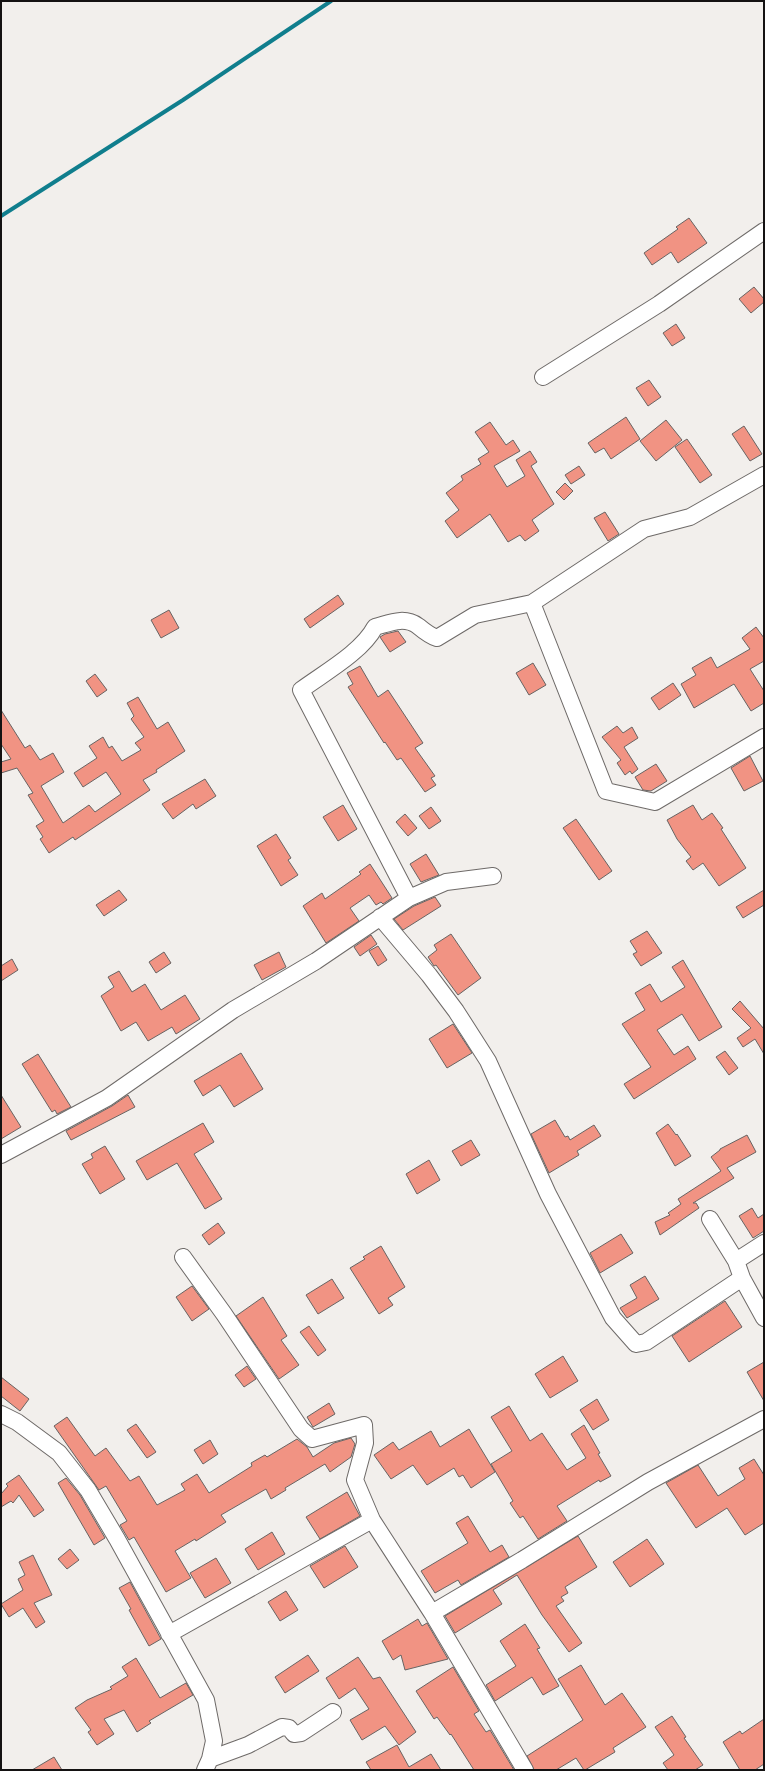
<svg xmlns="http://www.w3.org/2000/svg" width="765" height="1771" font-family="Mulish,sans-serif">
<rect width="100%" height="100%" fill="#f2efec"/>
<g fill="none" stroke-linecap="round" stroke-linejoin="round">
<!-- stream -->
<path stroke="#107e8d" stroke-width="4" d="M 1,216 L 183,100 L 331,1"/>
</g>
<!-- building -->
<path fill="#f19383" stroke="#686463" d="M 689,218 L 707,243 L 678,263 L 671,252 L 652,265 L 644,253 L 678,229 L 676,227 Z
M 754,287 L 764,299 L 764,302 L 751,313 L 739,299 Z
M 676,324 L 685,338 L 672,346 L 663,333 Z
M 649,380 L 661,397 L 648,406 L 636,388 Z
M 626,417 L 640,439 L 611,459 L 604,448 L 595,453 L 588,443 Z
M 666,420 L 682,440 L 656,461 L 640,441 Z
M 490,422 L 506,445 L 513,440 L 520,451 L 494,466 L 507,487 L 525,476 L 516,460 L 530,451 L 537,462 L 531,466 L 554,504 L 532,520 L 539,531 L 525,541 L 520,535 L 508,542 L 490,514 L 457,538 L 445,521 L 459,510 L 446,493 L 463,480 L 461,476 L 481,464 L 478,459 L 489,452 L 475,432 Z
M 744,426 L 762,454 L 750,461 L 732,434 Z
M 687,439 L 712,475 L 700,483 L 675,447 Z
M 579,466 L 585,475 L 571,484 L 565,475 Z
M 565,483 L 573,491 L 564,500 L 556,492 Z
M 605,512 L 619,534 L 608,541 L 594,518 Z
M 338,595 L 344,604 L 310,628 L 304,619 Z
M 169,610 L 179,628 L 161,638 L 151,620 Z
M 756,627 L 764,638 L 764,661 L 750,669 L 764,691 L 764,703 L 751,711 L 734,684 L 694,708 L 681,684 L 696,675 L 692,668 L 711,657 L 717,668 L 750,649 L 742,638 Z
M 398,631 L 406,642 L 390,652 L 380,637 L 385,634 Z
M 533,663 L 546,685 L 529,695 L 516,673 Z
M 360,666 L 378,697 L 388,690 L 423,743 L 415,748 L 435,776 L 431,778 L 436,785 L 425,792 L 401,758 L 397,760 L 385,742 L 384,743 L 348,687 L 353,684 L 347,673 Z
M 95,674 L 107,690 L 97,697 L 86,681 Z
M 673,683 L 681,695 L 659,710 L 651,698 Z
M 138,697 L 157,729 L 168,722 L 185,751 L 156,770 L 157,772 L 143,780 L 150,790 L 75,840 L 73,837 L 49,853 L 40,839 L 43,837 L 36,826 L 44,821 L 28,795 L 33,793 L 17,768 L 1,773 L 1,762 L 11,759 L 1,744 L 1,710 L 25,748 L 30,745 L 40,760 L 53,753 L 64,772 L 41,786 L 63,823 L 89,805 L 95,812 L 121,794 L 106,772 L 83,787 L 74,773 L 97,758 L 89,746 L 103,737 L 109,748 L 112,746 L 122,761 L 141,750 L 135,743 L 144,737 L 131,719 L 134,716 L 127,703 Z
M 617,726 L 623,733 L 632,727 L 638,738 L 624,747 L 638,769 L 632,774 L 630,771 L 625,775 L 617,763 L 621,760 L 602,737 Z
M 750,756 L 763,781 L 744,791 L 731,768 Z
M 656,764 L 667,781 L 651,791 L 643,790 L 635,777 Z
M 205,779 L 216,796 L 196,809 L 193,804 L 173,819 L 162,804 Z
M 343,805 L 357,829 L 338,841 L 323,817 Z
M 693,805 L 702,820 L 712,813 L 723,828 L 721,829 L 746,868 L 719,886 L 703,863 L 693,870 L 686,861 L 691,857 L 677,839 L 667,820 Z
M 431,807 L 441,821 L 429,829 L 419,816 Z
M 405,814 L 417,828 L 408,836 L 396,822 Z
M 576,819 L 612,871 L 599,880 L 563,828 Z
M 276,834 L 291,858 L 288,860 L 298,875 L 281,886 L 257,846 Z
M 426,854 L 439,875 L 421,882 L 410,864 Z
M 370,864 L 392,898 L 383,904 L 381,902 L 376,905 L 369,895 L 350,908 L 359,921 L 326,943 L 303,906 L 322,893 L 325,899 L 361,874 L 359,872 Z
M 119,890 L 127,900 L 104,916 L 96,905 Z
M 764,890 L 764,905 L 743,918 L 736,907 Z
M 435,897 L 441,906 L 403,930 L 394,919 L 414,906 Z
M 647,931 L 662,953 L 641,966 L 633,954 L 637,952 L 630,941 Z
M 451,934 L 481,978 L 458,995 L 436,965 L 434,966 L 428,957 L 437,950 L 434,945 Z
M 371,935 L 377,944 L 360,956 L 354,947 Z
M 378,946 L 387,960 L 378,966 L 369,951 Z
M 164,952 L 171,963 L 156,973 L 149,962 Z
M 279,952 L 286,967 L 262,980 L 254,965 Z
M 12,959 L 18,970 L 1,981 L 1,966 Z
M 683,960 L 722,1027 L 699,1041 L 682,1014 L 657,1030 L 674,1055 L 688,1046 L 696,1059 L 634,1099 L 624,1084 L 651,1067 L 622,1024 L 645,1010 L 635,993 L 650,984 L 661,1002 L 685,987 L 672,967 Z
M 119,971 L 132,992 L 145,984 L 161,1010 L 185,995 L 200,1019 L 176,1034 L 172,1027 L 148,1041 L 136,1022 L 121,1031 L 101,996 L 114,987 L 108,977 Z
M 740,1001 L 764,1029 L 764,1054 L 755,1039 L 743,1047 L 737,1038 L 751,1028 L 732,1009 Z
M 453,1024 L 472,1053 L 447,1068 L 429,1039 Z
M 725,1051 L 738,1068 L 729,1075 L 716,1057 Z
M 241,1053 L 263,1089 L 234,1107 L 220,1085 L 203,1096 L 194,1081 Z
M 38,1054 L 71,1107 L 57,1114 L 55,1110 L 52,1112 L 22,1064 Z
M 1,1095 L 21,1127 L 1,1139 Z
M 128,1095 L 135,1107 L 71,1140 L 66,1131 L 112,1106 Z
M 555,1120 L 565,1137 L 568,1136 L 570,1140 L 594,1125 L 601,1136 L 577,1151 L 579,1155 L 549,1173 L 531,1134 Z
M 203,1123 L 214,1142 L 194,1154 L 222,1199 L 205,1209 L 177,1163 L 147,1180 L 136,1161 Z
M 668,1124 L 676,1135 L 677,1134 L 691,1156 L 675,1166 L 656,1133 Z
M 747,1135 L 756,1152 L 727,1168 L 734,1178 L 693,1203 L 696,1203 L 699,1208 L 660,1235 L 655,1222 L 670,1215 L 668,1213 L 681,1204 L 678,1199 L 721,1171 L 711,1157 L 720,1150 L 720,1149 Z
M 471,1140 L 480,1155 L 461,1166 L 452,1151 Z
M 105,1146 L 125,1179 L 100,1194 L 82,1164 L 93,1158 L 91,1154 Z
M 429,1160 L 440,1180 L 417,1194 L 406,1174 Z
M 752,1208 L 758,1218 L 764,1214 L 764,1231 L 753,1238 L 739,1216 Z
M 218,1223 L 225,1233 L 209,1245 L 202,1235 Z
M 621,1234 L 633,1253 L 600,1273 L 590,1253 Z
M 381,1246 L 405,1287 L 388,1298 L 393,1305 L 379,1314 L 350,1268 L 365,1259 L 363,1257 Z
M 645,1276 L 659,1299 L 627,1318 L 620,1308 L 637,1298 L 630,1285 Z
M 332,1279 L 344,1298 L 318,1314 L 306,1295 Z
M 192,1286 L 209,1309 L 192,1321 L 176,1297 Z
M 263,1297 L 287,1336 L 281,1340 L 299,1365 L 279,1379 L 236,1316 Z
M 725,1301 L 742,1327 L 689,1362 L 672,1336 Z
M 309,1326 L 326,1350 L 318,1356 L 300,1332 Z
M 563,1356 L 578,1381 L 550,1398 L 535,1374 Z
M 764,1362 L 764,1401 L 747,1372 Z
M 247,1366 L 256,1379 L 244,1387 L 235,1375 Z
M 1,1377 L 29,1399 L 20,1411 L 1,1396 Z
M 597,1399 L 609,1420 L 593,1430 L 580,1410 Z
M 329,1403 L 335,1414 L 313,1427 L 307,1417 Z
M 509,1406 L 530,1441 L 542,1433 L 567,1470 L 586,1458 L 571,1434 L 584,1425 L 600,1453 L 598,1454 L 611,1476 L 600,1482 L 599,1480 L 557,1506 L 567,1521 L 538,1539 L 523,1516 L 520,1518 L 510,1503 L 513,1501 L 491,1464 L 512,1451 L 491,1417 Z
M 67,1417 L 95,1456 L 106,1448 L 130,1481 L 139,1476 L 157,1505 L 185,1490 L 181,1484 L 197,1474 L 209,1493 L 252,1466 L 251,1463 L 265,1455 L 267,1457 L 297,1439 L 307,1447 L 313,1457 L 334,1443 L 351,1438 L 355,1444 L 351,1457 L 330,1472 L 325,1464 L 285,1488 L 286,1490 L 271,1499 L 266,1489 L 221,1515 L 226,1522 L 196,1541 L 195,1539 L 175,1551 L 191,1578 L 166,1592 L 134,1537 L 129,1540 L 120,1525 L 127,1521 L 106,1486 L 99,1490 L 54,1426 Z
M 136,1424 L 156,1452 L 147,1458 L 127,1430 Z
M 469,1429 L 495,1472 L 471,1488 L 463,1475 L 459,1477 L 454,1468 L 427,1485 L 413,1465 L 391,1479 L 374,1455 L 393,1442 L 399,1450 L 431,1431 L 440,1447 Z
M 210,1440 L 218,1454 L 203,1464 L 194,1450 Z
M 754,1459 L 764,1475 L 764,1523 L 745,1535 L 727,1508 L 696,1528 L 666,1483 L 698,1465 L 718,1496 L 745,1479 L 739,1468 Z
M 19,1475 L 44,1510 L 34,1517 L 19,1495 L 13,1503 L 11,1501 L 1,1507 L 1,1494 L 8,1486 L 6,1484 Z
M 66,1478 L 80,1495 L 105,1538 L 94,1545 L 58,1483 Z
M 347,1492 L 360,1516 L 320,1539 L 306,1517 Z
M 468,1516 L 490,1552 L 502,1545 L 509,1557 L 461,1585 L 458,1580 L 435,1593 L 421,1571 L 468,1543 L 456,1523 Z
M 272,1532 L 285,1554 L 258,1570 L 245,1549 Z
M 578,1536 L 597,1567 L 565,1587 L 568,1593 L 561,1597 L 564,1601 L 556,1606 L 582,1643 L 569,1652 L 542,1615 L 517,1575 L 493,1590 L 502,1604 L 455,1633 L 445,1616 Z
M 647,1539 L 664,1564 L 630,1587 L 613,1562 Z
M 345,1546 L 358,1567 L 324,1588 L 310,1566 Z
M 70,1549 L 79,1560 L 67,1569 L 58,1559 Z
M 33,1555 L 52,1595 L 34,1603 L 45,1622 L 36,1628 L 23,1608 L 9,1617 L 1,1604 L 23,1590 L 18,1579 L 25,1575 L 19,1562 Z
M 216,1558 L 231,1583 L 205,1598 L 190,1573 Z
M 130,1582 L 161,1639 L 149,1646 L 129,1610 L 131,1609 L 119,1588 Z
M 286,1591 L 298,1610 L 280,1621 L 268,1602 Z
M 418,1619 L 422,1626 L 427,1623 L 448,1659 L 405,1670 L 401,1655 L 393,1660 L 382,1641 Z
M 525,1624 L 540,1648 L 537,1649 L 559,1686 L 543,1695 L 532,1677 L 495,1701 L 486,1685 L 516,1666 L 500,1641 Z
M 308,1655 L 319,1671 L 285,1693 L 275,1677 Z
M 358,1657 L 373,1679 L 380,1677 L 416,1732 L 399,1745 L 385,1726 L 362,1740 L 350,1720 L 369,1709 L 355,1688 L 339,1699 L 326,1678 Z
M 136,1658 L 160,1698 L 186,1683 L 193,1695 L 149,1721 L 151,1723 L 137,1732 L 124,1710 L 104,1719 L 114,1734 L 97,1745 L 88,1732 L 91,1730 L 75,1708 L 87,1700 L 112,1689 L 110,1687 L 128,1676 L 122,1667 Z
M 581,1665 L 605,1705 L 622,1693 L 646,1727 L 613,1748 L 615,1752 L 585,1770 L 584,1770 L 576,1758 L 556,1770 L 534,1770 L 527,1756 L 583,1720 L 558,1679 Z
M 453,1667 L 479,1711 L 474,1714 L 486,1732 L 490,1730 L 514,1770 L 474,1770 L 451,1734 L 450,1735 L 437,1717 L 434,1719 L 416,1691 Z
M 672,1716 L 686,1737 L 684,1738 L 703,1765 L 695,1770 L 668,1770 L 663,1763 L 674,1755 L 655,1727 Z
M 764,1719 L 764,1764 L 755,1770 L 740,1770 L 723,1742 L 740,1731 L 742,1734 Z
M 397,1745 L 409,1767 L 431,1754 L 441,1770 L 371,1770 L 366,1762 Z
M 54,1757 L 62,1770 L 32,1770 Z"/>
<g fill="none" stroke-linecap="round" stroke-linejoin="round">
<!-- minor casing -->
<g stroke="#6e6a68" stroke-width="18">
<path id="minor" d="M 543,377 L 659,304 L 764,231
M 532,603 L 606,791 L 655,802 L 764,737
M 409,898 L 301,690 C 324,673 362,652 375,627 C 390,623 404,616 418,626 C 424,631 430,636 437,638 L 475,615 L 532,603 L 644,529 L 690,517 L 764,475
M 380,917 L 429,975 L 456,1011 L 488,1061 L 548,1194 L 613,1318 L 636,1344 L 646,1342 L 742,1278
M 1,1155 L 107,1098 L 233,1010 L 316,961 L 409,898 L 446,882 L 493,876
M 710,1219 L 736,1261 L 742,1278 L 764,1318
M 183,1257 L 224,1314 L 301,1429 L 312,1439 L 364,1425 L 365,1443 L 355,1480 L 372,1520 L 432,1613 L 525,1770
M 736,1261 L 764,1243
M 1,1414 L 17,1422 L 59,1453 L 88,1490 L 117,1539 L 206,1700 L 214,1741 L 210,1759 L 205,1770
M 432,1613 L 522,1560 L 648,1482 L 764,1419
M 169,1634 L 372,1520
M 210,1759 L 248,1745 L 282,1727 L 289,1728 L 294,1734 L 301,1733 L 333,1712"/>
</g>
<!-- minor -->
<use href="#minor" stroke="#fff" stroke-width="16"/>
</g>
<!-- border -->
<rect width="765" height="1771" fill="none" stroke="#141212" stroke-width="4"/>
</svg>
